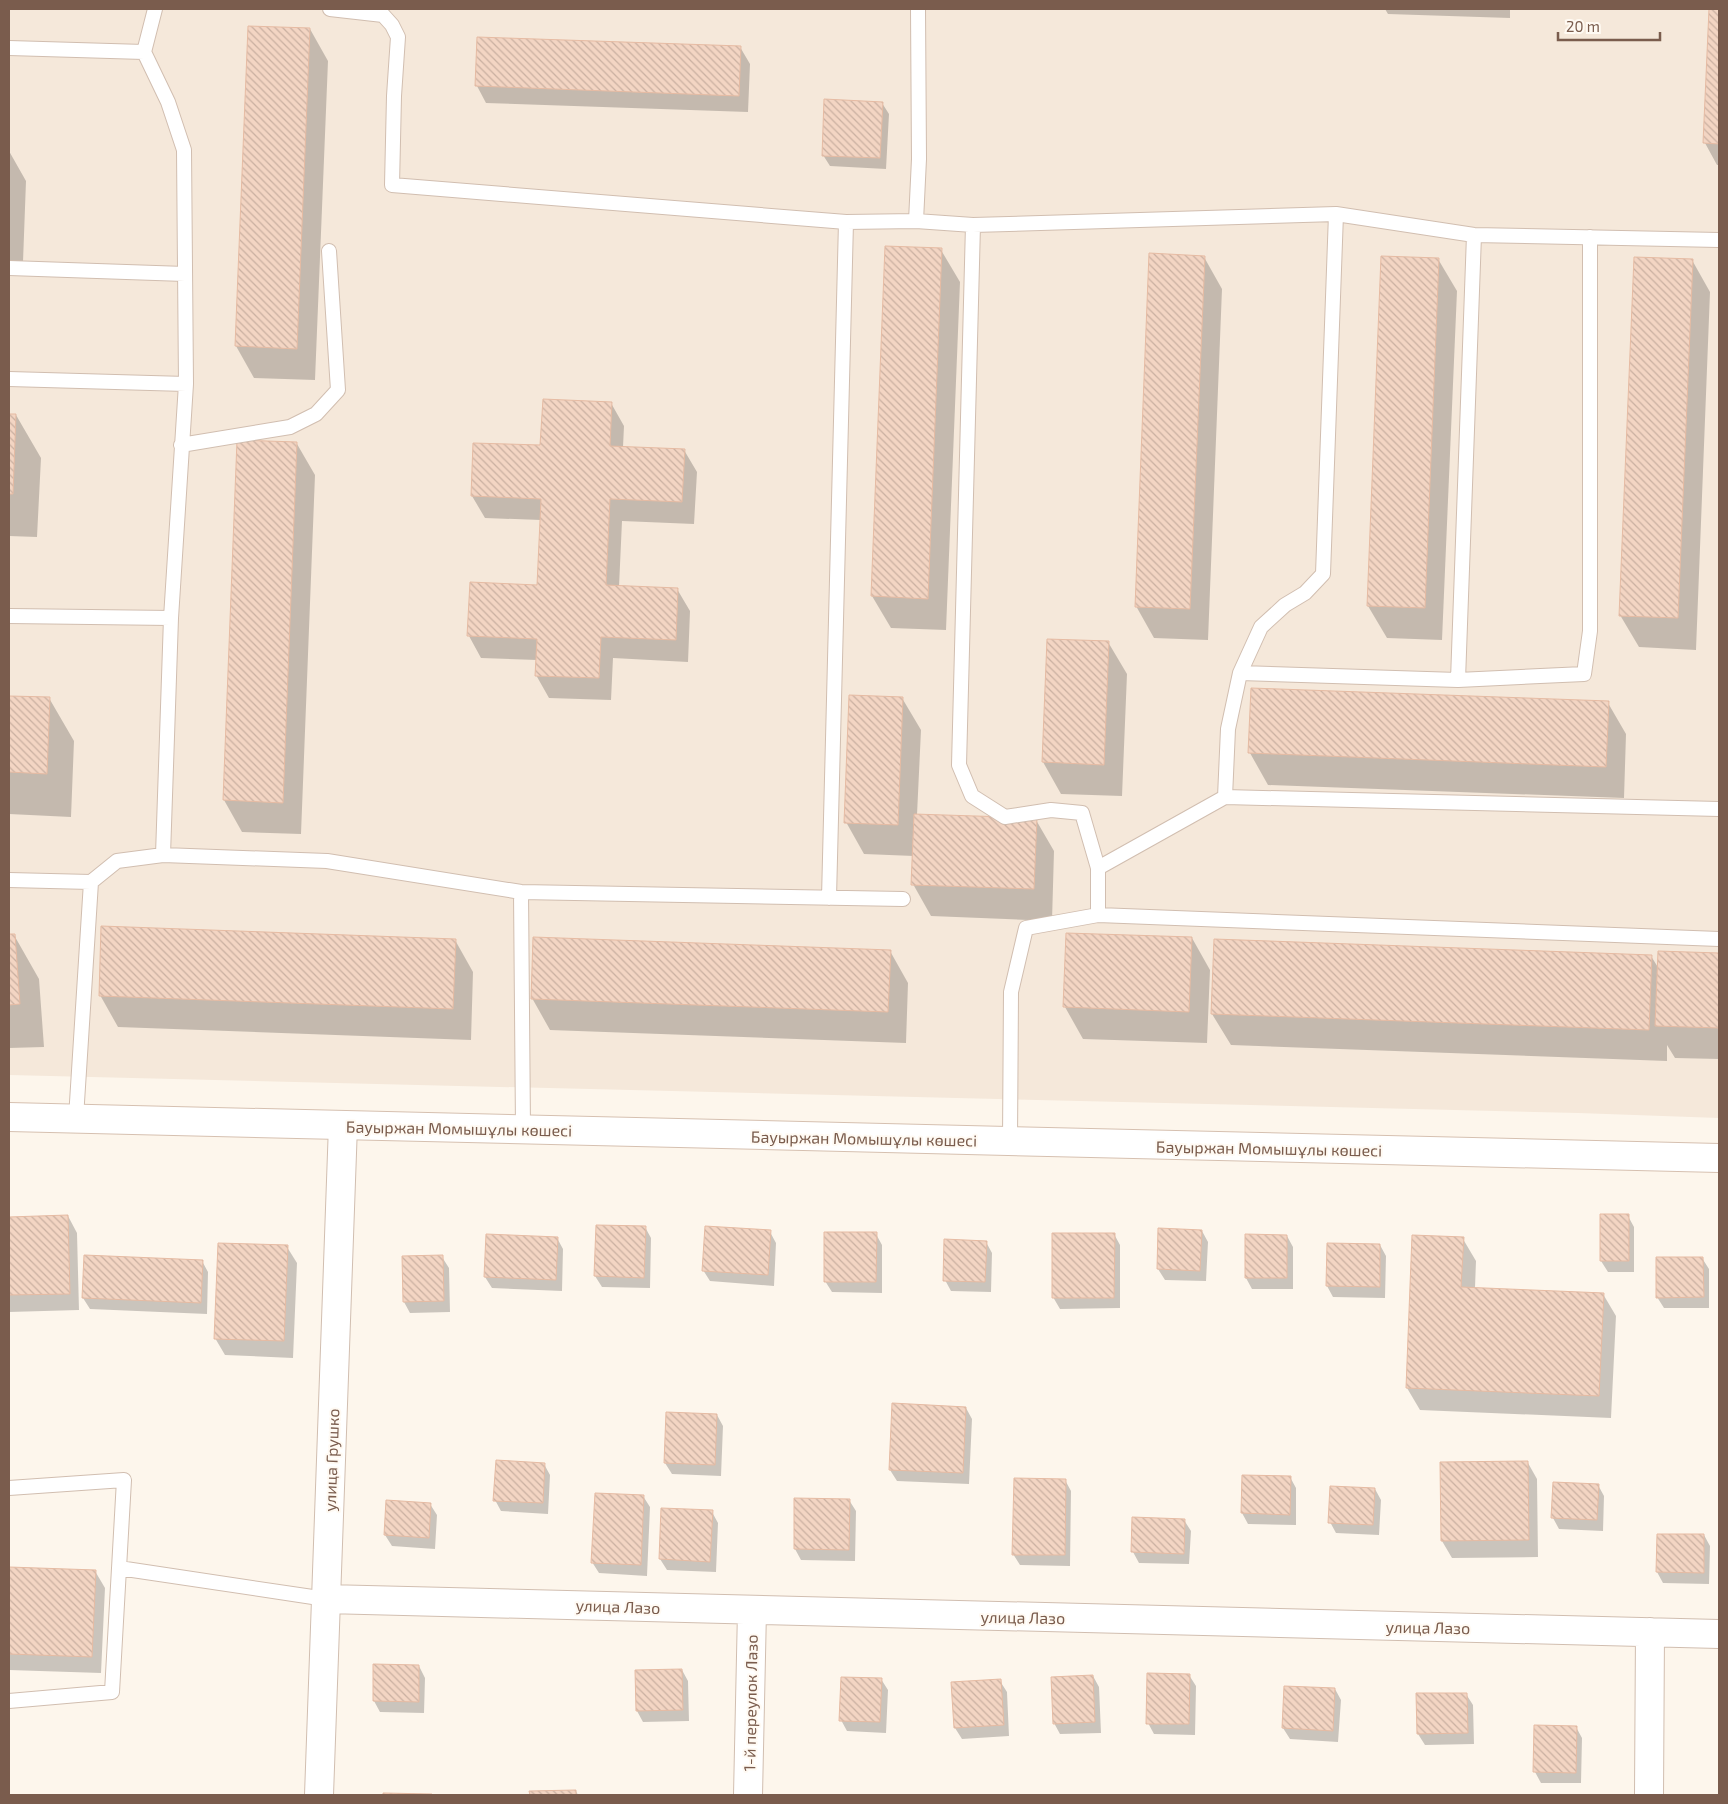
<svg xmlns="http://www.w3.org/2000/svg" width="1728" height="1804" font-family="'Exo 2',sans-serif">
<defs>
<pattern id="building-back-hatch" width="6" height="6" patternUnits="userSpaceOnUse" patternTransform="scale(1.25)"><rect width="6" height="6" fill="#f3d5c3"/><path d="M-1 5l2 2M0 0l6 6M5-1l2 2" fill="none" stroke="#cab0a1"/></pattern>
</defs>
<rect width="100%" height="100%" fill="#fdf6ec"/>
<!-- residential -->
<path fill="#f5e8da" d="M 9,9 L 1719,9 L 1719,1118 L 1578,1113 L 9,1075 Z"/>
<!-- shadow -->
<path fill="#0003" d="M 1385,9 L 1510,9 L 1510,18 L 1388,14 Z
M 1710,9 L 1719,9 L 1719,165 L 1717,165 L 1705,143 Z
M 249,27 L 310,29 L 328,61 L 315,380 L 254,378 L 236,346 Z
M 478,38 L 740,47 L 750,64 L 748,112 L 486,103 L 477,86 Z
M 882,103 L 889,114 L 886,169 L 830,166 L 823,155 Z
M 9,151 L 26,181 L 23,262 L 9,261 Z
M 886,248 L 941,250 L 960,282 L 946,630 L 891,628 L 872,596 Z
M 1204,257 L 1222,289 L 1208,640 L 1154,638 L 1136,606 Z
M 1438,259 L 1457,291 L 1442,640 L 1387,638 L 1368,606 Z
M 1692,260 L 1710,292 L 1696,650 L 1639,647 L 1620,615 Z
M 611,403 L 624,426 L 623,447 L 684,450 L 697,472 L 694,524 L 622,521 L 619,587 L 677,589 L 690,611 L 688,662 L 613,658 L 611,700 L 549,698 L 536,675 L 537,660 L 481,658 L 469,636 L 538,586 L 541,520 L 485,518 L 472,496 L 541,447 Z
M 9,415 L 16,415 L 41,458 L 37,537 L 9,536 Z
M 297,444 L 315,475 L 301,834 L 242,832 L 224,800 Z
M 1108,642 L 1127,674 L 1122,796 L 1061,794 L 1043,762 Z
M 1252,689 L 1608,703 L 1626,734 L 1624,798 L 1268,785 L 1250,753 Z
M 9,697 L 49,698 L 74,741 L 71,817 L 9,814 Z
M 902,698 L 921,730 L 917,815 L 1036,820 L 1054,851 L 1052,921 L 931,916 L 913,884 L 914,856 L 864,854 L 846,822 Z
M 1068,934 L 1192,938 L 1210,970 L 1207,1043 L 1083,1039 L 1065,1007 Z
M 9,935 L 14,935 L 39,979 L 44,1047 L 9,1048 Z
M 455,940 L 473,972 L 471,1040 L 118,1027 L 100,995 Z
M 890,951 L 908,983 L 906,1043 L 550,1030 L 532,998 Z
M 1659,952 L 1719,955 L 1719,1059 L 1675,1058 L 1667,1045 L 1667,1061 L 1231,1045 L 1212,1014 L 1651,956 L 1659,969 Z
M 1602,1215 L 1628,1216 L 1634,1227 L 1634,1272 L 1608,1272 L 1601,1261 Z
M 68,1216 L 77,1233 L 79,1310 L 9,1312 L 9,1218 Z
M 645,1227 L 651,1238 L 650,1288 L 602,1287 L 595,1276 Z
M 1202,1231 L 1208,1242 L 1206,1281 L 1165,1280 L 1158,1269 Z
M 770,1232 L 776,1243 L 774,1286 L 710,1281 L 703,1270 Z
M 876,1234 L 882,1245 L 882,1293 L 832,1292 L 825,1281 Z
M 1114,1234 L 1120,1245 L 1120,1308 L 1060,1309 L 1053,1297 Z
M 487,1236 L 557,1238 L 563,1249 L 562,1291 L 492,1288 L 485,1277 Z
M 1287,1236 L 1293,1247 L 1293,1289 L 1252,1289 L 1246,1278 Z
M 1463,1239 L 1476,1261 L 1475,1288 L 1603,1294 L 1616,1316 L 1611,1418 L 1420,1410 L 1407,1388 Z
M 986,1242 L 992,1253 L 991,1292 L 951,1291 L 945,1280 Z
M 1380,1245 L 1386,1256 L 1385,1298 L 1333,1297 L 1327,1286 Z
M 287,1247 L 297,1263 L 293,1358 L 225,1355 L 215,1338 Z
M 442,1257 L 449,1268 L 450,1312 L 410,1313 L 404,1302 Z
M 1702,1258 L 1709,1269 L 1709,1308 L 1664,1308 L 1657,1297 Z
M 202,1261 L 208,1272 L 207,1314 L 90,1309 L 83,1298 Z
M 966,1408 L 972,1419 L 969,1484 L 897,1481 L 890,1470 Z
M 717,1415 L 723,1426 L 721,1476 L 672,1474 L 665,1463 Z
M 1528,1463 L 1537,1479 L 1538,1557 L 1452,1558 L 1442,1541 Z
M 544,1464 L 550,1475 L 548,1514 L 501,1511 L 495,1500 Z
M 1243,1476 L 1290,1477 L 1296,1488 L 1296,1525 L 1248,1524 L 1242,1513 Z
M 1065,1480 L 1071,1491 L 1070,1566 L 1020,1565 L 1013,1554 Z
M 1554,1483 L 1598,1485 L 1604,1496 L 1603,1531 L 1559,1529 L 1553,1518 Z
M 1375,1489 L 1381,1500 L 1379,1535 L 1336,1533 L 1330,1522 Z
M 643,1496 L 650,1507 L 647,1576 L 599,1573 L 592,1562 Z
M 796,1499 L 849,1500 L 856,1511 L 855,1561 L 801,1560 L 795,1549 Z
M 430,1504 L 437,1515 L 435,1549 L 392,1546 L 385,1535 Z
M 662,1509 L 712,1512 L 718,1523 L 716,1572 L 667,1570 L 660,1559 Z
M 1184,1520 L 1191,1531 L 1189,1564 L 1139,1563 L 1133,1552 Z
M 1704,1535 L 1710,1546 L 1709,1584 L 1663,1583 L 1657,1572 Z
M 9,1568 L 95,1571 L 105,1588 L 101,1673 L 9,1670 Z
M 419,1666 L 425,1678 L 424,1713 L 380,1712 L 374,1701 Z
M 682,1670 L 688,1681 L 689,1721 L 643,1722 L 637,1711 Z
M 1189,1675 L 1196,1686 L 1195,1735 L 1154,1734 L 1148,1723 Z
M 1093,1676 L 1099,1687 L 1101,1733 L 1060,1734 L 1054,1723 Z
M 881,1679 L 888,1690 L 886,1733 L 847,1731 L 841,1720 Z
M 1000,1681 L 1007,1692 L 1009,1736 L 962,1739 L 955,1728 Z
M 1335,1689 L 1341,1700 L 1338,1742 L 1290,1739 L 1283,1728 Z
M 1466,1694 L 1473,1705 L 1474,1744 L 1425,1745 L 1418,1734 Z
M 1576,1727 L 1582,1738 L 1581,1783 L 1541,1783 L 1535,1772 Z
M 576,1791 L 578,1795 L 531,1795 L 531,1792 Z"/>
<!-- building -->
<path fill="url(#building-back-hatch)" stroke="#e6bba3" d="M 1709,9 L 1719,9 L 1719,144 L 1703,143 Z
M 248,26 L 310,28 L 297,349 L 235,346 Z
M 477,37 L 741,46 L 739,96 L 475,86 Z
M 824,99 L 883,102 L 880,158 L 822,156 Z
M 885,246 L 942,248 L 928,599 L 871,596 Z
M 1149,253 L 1205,256 L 1190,609 L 1135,607 Z
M 1381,256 L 1439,258 L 1425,608 L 1367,606 Z
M 1634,257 L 1693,259 L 1678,618 L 1619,616 Z
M 543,399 L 612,402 L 610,446 L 685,449 L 682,502 L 610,499 L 606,585 L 678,588 L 676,640 L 601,637 L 599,678 L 535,676 L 537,639 L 467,636 L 470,582 L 537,585 L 541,499 L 471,496 L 473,443 L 540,445 Z
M 9,414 L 16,414 L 13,494 L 9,494 Z
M 237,440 L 297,442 L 283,803 L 223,800 Z
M 1047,639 L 1109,641 L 1104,765 L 1042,762 Z
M 1251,688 L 1609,701 L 1606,767 L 1248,753 Z
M 849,695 L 903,697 L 898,825 L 844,823 Z
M 9,696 L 50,697 L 47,774 L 9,772 Z
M 914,814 L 1037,818 L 1034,889 L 911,885 Z
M 101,926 L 456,939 L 453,1009 L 99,996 Z
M 1066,933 L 1192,937 L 1189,1012 L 1063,1007 Z
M 9,934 L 15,934 L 20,1004 L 9,1005 Z
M 533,937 L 891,950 L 888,1012 L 531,999 Z
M 1214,939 L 1652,955 L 1649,1030 L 1211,1014 Z
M 1658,951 L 1719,953 L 1719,1028 L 1655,1026 Z
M 1600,1214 L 1629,1214 L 1629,1261 L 1600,1261 Z
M 68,1215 L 70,1294 L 9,1295 L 9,1217 Z
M 596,1225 L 646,1226 L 644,1278 L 594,1276 Z
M 705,1226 L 771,1230 L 768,1275 L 702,1271 Z
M 1158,1228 L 1202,1230 L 1200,1271 L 1157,1269 Z
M 824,1232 L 877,1232 L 876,1282 L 824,1282 Z
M 1052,1233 L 1115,1233 L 1114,1298 L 1052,1298 Z
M 486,1234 L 558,1237 L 556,1280 L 484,1277 Z
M 1245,1234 L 1287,1235 L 1287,1278 L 1245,1278 Z
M 1412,1235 L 1464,1237 L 1461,1287 L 1604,1293 L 1599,1396 L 1406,1388 Z
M 944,1239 L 987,1241 L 985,1282 L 943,1281 Z
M 218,1243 L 288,1245 L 284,1341 L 214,1339 Z
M 1327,1243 L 1380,1244 L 1380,1287 L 1326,1286 Z
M 84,1255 L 203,1260 L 201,1303 L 82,1298 Z
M 443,1255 L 444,1301 L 403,1302 L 402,1256 Z
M 1656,1257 L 1703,1257 L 1704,1297 L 1656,1298 Z
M 892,1403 L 966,1407 L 963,1473 L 889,1470 Z
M 666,1412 L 717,1414 L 715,1465 L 664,1463 Z
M 496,1460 L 545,1463 L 543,1503 L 493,1501 Z
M 1528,1461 L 1529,1540 L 1441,1541 L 1440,1462 Z
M 1242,1475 L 1291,1476 L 1290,1515 L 1241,1513 Z
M 1014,1478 L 1066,1479 L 1065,1555 L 1012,1555 Z
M 1553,1482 L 1599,1484 L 1597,1520 L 1551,1518 Z
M 1330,1486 L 1375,1488 L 1373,1525 L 1328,1523 Z
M 595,1493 L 644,1495 L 641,1565 L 591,1563 Z
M 794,1498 L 850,1499 L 849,1550 L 794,1549 Z
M 386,1500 L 431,1503 L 429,1538 L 384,1535 Z
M 661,1508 L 713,1510 L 710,1562 L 659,1559 Z
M 1132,1517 L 1185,1519 L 1184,1554 L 1131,1552 Z
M 1657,1534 L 1704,1534 L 1704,1573 L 1656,1572 Z
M 9,1567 L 96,1570 L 92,1657 L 9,1654 Z
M 373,1664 L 419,1665 L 419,1702 L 373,1701 Z
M 682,1669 L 683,1710 L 636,1711 L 635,1670 Z
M 1147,1673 L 1190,1674 L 1189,1724 L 1146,1724 Z
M 1093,1675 L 1095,1722 L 1053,1724 L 1051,1677 Z
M 841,1677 L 882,1678 L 880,1722 L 839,1721 Z
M 1001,1679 L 1004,1725 L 954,1728 L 951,1682 Z
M 1284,1686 L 1335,1688 L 1333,1731 L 1282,1728 Z
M 1416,1693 L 1467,1693 L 1468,1733 L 1417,1734 Z
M 1534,1725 L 1577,1726 L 1576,1773 L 1533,1772 Z
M 576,1790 L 576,1795 L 530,1795 L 529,1791 Z
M 383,1793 L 432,1794 L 432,1795 L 383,1795 Z"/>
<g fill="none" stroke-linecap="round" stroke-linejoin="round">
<!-- lane casing -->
<g stroke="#d1beb0" stroke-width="16">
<path id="lane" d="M 155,9 L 144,52 L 168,102 L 184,150 L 186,384 L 171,618 L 163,855
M 330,9 L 383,15 L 392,25 L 398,37 L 394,96 L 392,185 L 846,222 L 916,221 L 973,225 L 1336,214 L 1474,235 L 1719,240
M 9,48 L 144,52
M 916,221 L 919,159 L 918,9
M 973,225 L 959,765 L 972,796 L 1005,817 L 1051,810 L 1082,813 L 1098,868 L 1098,915
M 9,268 L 185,274
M 9,379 L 186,384
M 181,445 L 290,427 L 316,414 L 338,390 L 329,251
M 9,616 L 171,618
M 1240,673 L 1458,680 L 1584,674 L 1590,631 L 1590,237
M 1458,680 L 1474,235
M 1225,797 L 1719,809
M 1098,868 L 1225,797 L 1228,729 L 1240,673 L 1261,627 L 1285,605 L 1305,593 L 1323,574 L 1336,214
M 9,880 L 91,882 L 117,861 L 163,855 L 327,861 L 521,892 L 903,899
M 521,892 L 523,1129
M 829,898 L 846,222
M 76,1118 L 91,882
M 1010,1141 L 1011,992 L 1026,928 L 1098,915 L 1719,939
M 9,1488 L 124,1480 L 112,1692 L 9,1701
M 119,1568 L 326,1599"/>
</g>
<!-- street casing -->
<g stroke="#d1beb0" stroke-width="30">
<path id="street" d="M 326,1599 L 1719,1634
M 319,1795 L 343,1125
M 748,1795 L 752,1610
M 1649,1795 L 1650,1632"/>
</g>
<!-- secondary casing -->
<g stroke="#d6c0b0" stroke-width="30">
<path id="secondary" d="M 9,1117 L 1719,1158"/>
</g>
<!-- lane -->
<use href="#lane" stroke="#fff" stroke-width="14"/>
<!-- street -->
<use href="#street" stroke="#fff" stroke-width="28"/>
<!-- secondary -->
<use href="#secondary" stroke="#fff" stroke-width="28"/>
</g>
<g text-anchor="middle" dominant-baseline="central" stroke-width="4" stroke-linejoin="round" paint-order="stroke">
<!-- street labels -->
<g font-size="16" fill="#7a5c4d" stroke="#fffaf3">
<text transform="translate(459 1128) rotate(1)">Бауыржан Момышұлы көшесі</text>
<text transform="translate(864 1138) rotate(1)">Бауыржан Момышұлы көшесі</text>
<text transform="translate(1269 1148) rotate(1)">Бауыржан Момышұлы көшесі</text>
<text transform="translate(331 1460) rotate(-88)">улица Грушко</text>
<text transform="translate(618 1606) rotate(2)">улица Лазо</text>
<text transform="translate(1023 1617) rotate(1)">улица Лазо</text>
<text transform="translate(1428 1627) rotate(1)">улица Лазо</text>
<text transform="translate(750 1703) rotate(-89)">1-й переулок Лазо</text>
</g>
</g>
<!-- border -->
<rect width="1728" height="1804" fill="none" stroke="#7a5c4d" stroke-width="20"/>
<!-- scale -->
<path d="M1558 32v8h102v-8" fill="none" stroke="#7a5c4d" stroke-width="2.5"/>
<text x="1566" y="32" font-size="15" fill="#7a5c4d" stroke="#fffaf3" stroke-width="4" paint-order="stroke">20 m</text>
</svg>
